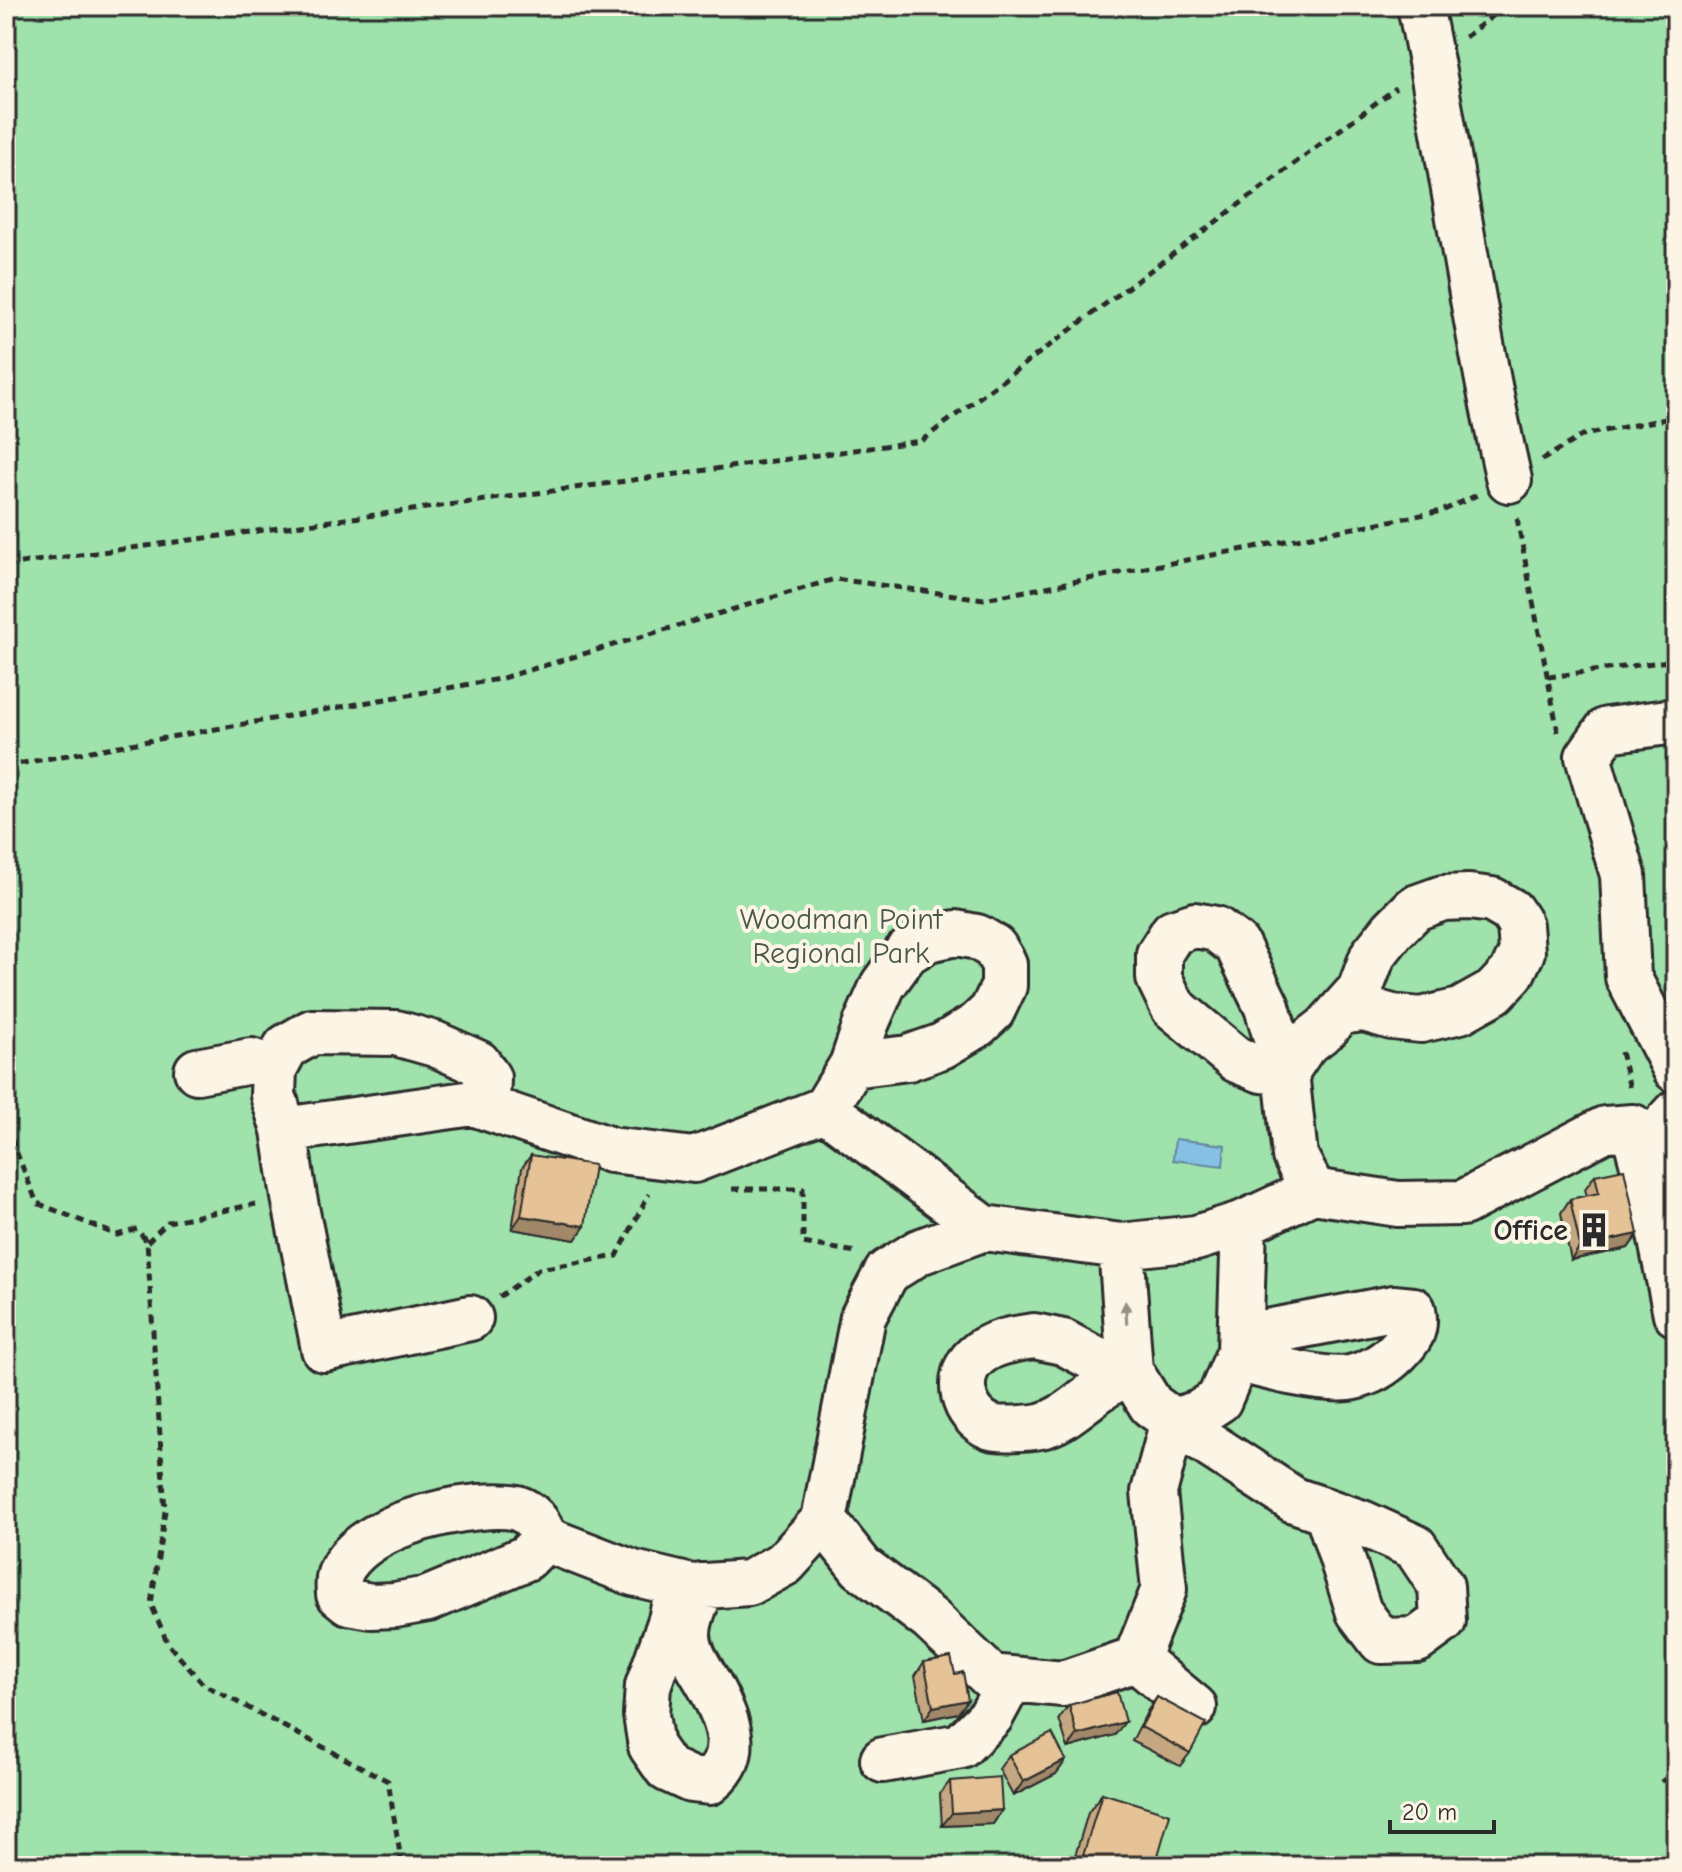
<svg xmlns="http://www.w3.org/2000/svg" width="1682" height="1872" font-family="'Comic Neue',sans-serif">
<rect width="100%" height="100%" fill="#f7ebd5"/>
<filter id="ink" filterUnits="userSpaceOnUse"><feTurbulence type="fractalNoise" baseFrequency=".0125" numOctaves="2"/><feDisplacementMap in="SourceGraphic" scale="16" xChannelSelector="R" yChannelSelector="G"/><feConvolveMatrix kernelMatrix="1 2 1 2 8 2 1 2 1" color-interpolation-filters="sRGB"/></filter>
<g filter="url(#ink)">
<!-- green -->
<path fill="#9fe2ac" stroke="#65866c" stroke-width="2" d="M 6,6 L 1676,6 L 1676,1866 L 6,1866 Z"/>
<!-- water -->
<path fill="#86c1e5" stroke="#62859b" stroke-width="2" d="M 1175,1139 L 1225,1145 L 1223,1166 L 1173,1160 Z"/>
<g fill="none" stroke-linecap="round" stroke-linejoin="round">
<!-- minor casing -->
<g stroke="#2b2b2b" stroke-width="50">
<path id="minor" d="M 1420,6 C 1453,164 1473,324 1509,480
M 1676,721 L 1607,730 L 1588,757 L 1623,875 L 1628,977 L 1676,1070
M 1195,925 L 1216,929 L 1237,945 L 1267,1007 L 1286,1072 L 1262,1070 L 1237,1060 L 1173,1007 L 1159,978 L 1159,954 L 1173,932 Z
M 197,1071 L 251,1061 L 274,1069
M 825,1109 L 852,1065 L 866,1024 L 883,985 L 906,953 L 928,939 L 956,933 L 977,937 L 994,947 L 1004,964 L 1004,986 L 992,1011 L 977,1025 L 942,1046 L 908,1058 L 852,1065
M 284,1130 L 273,1095 L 274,1069 L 286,1047 L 312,1032 L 396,1033 L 435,1044 L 478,1063 L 488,1078 L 487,1107
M 1655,1180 L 1655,1136 L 1676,1113
M 1313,1191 L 1295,1156 L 1286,1072 L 1304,1045 L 1326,1028 L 1360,990 L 1373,955 L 1393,930 L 1415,908 L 1443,898 L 1469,897 L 1492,900 L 1511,911 L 1520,925 L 1522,952 L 1512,973 L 1494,992 L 1460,1011 L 1421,1020 L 1392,1017 L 1364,1009 L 1340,1012
M 1121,1246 L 1130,1371 L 1151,1405 L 1173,1421 L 1199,1413 L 1219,1400 L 1240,1351 L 1244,1223
M 470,1318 L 324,1349 L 294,1197 L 284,1130 L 473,1103 L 611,1150 L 694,1160 L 825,1109 L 984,1228 L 1121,1246 L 1196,1238 L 1244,1223 L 1313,1191 L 1398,1204 L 1463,1203 L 1605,1129 L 1633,1127 L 1655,1210 L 1676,1314
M 1034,1336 L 1063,1342 L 1102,1363 L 1130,1371 C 1115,1379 1101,1387 1088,1398 C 1073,1409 1059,1422 1040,1426 C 1029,1428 1001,1430 991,1427 C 962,1416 953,1376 976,1356 C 991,1342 1015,1339 1034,1336 Z
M 1237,1359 C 1263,1366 1330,1384 1354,1377 C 1370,1373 1384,1365 1396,1353 C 1410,1339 1417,1330 1413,1310 L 1393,1308 L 1241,1337
M 824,1520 L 861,1567 L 930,1619 L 991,1677 L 1063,1684 L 1136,1659 L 1164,1589 L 1154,1492 L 1173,1421 L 1294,1500 L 1362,1523 L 1415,1547 L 1441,1586 L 1443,1621 L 1417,1640 L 1381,1641 L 1359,1612 L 1327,1511
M 545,1539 L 526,1558 L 428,1599 L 395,1605 L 371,1606 L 349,1602 L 339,1594 C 338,1583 338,1574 345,1564 C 371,1527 437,1511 479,1507 C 491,1506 505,1505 517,1508 C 532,1513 540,1524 545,1539 L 633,1573 L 691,1587 L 749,1583 L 785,1563 L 824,1520 L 863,1317 L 887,1272 L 919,1252 L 984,1228
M 679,1584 L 671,1620 L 648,1686 L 646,1715 L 651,1746 L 667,1769 L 691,1780 L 709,1782 C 742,1756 729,1724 713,1692 C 704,1673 688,1656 688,1634 C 688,1618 697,1601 702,1586
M 1136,1659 L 1194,1707
M 883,1760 L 961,1746 L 991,1716 L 1011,1679"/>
</g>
<!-- path -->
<path stroke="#2b2b2b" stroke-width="5" stroke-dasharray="8 6" stroke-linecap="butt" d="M 1465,37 L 1506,6
M 1542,460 L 1583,435 L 1676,417
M 1517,518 L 1558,732
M 6,565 L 921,441 L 1396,88
M 1548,677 L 1676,660
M 6,766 L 499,679 L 835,579 L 984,599 L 1442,511 L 1477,495
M 1621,1052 L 1630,1089
M 6,1126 L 37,1203 L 117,1235 L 137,1229 L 147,1242 L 165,1511 L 151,1604 L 168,1644 L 203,1684 L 388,1781 L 402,1866
M 732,1189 L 803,1189 L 803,1243 L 856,1252
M 147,1242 L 168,1222 L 256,1204
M 499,1297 L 539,1269 L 617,1256 L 649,1194
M 1661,1782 L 1676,1771"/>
<!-- minor -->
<use href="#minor" stroke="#fcf5e5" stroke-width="44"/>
</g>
<!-- wall -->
<path fill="#c5a881" stroke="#2b2b2b" stroke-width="2" d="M 531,1155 L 585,1226 L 575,1240 L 512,1229 L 522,1168 Z
M 1595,1175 L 1638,1234 L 1628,1248 L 1571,1260 L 1561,1213 L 1570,1199 L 1587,1196 L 1585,1189 Z
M 924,1662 L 955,1674 L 958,1713 L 924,1720 L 915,1676 Z
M 1157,1697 L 1190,1753 L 1180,1766 L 1132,1741 L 1148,1710 Z
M 1069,1705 L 1115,1735 L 1068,1748 L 1059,1719 Z
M 1009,1755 L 1066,1760 L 1056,1774 L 1013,1796 L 999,1769 Z
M 950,1781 L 1002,1810 L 993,1824 L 942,1826 L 940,1794 Z
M 1102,1793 L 1155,1866 L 1072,1866 L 1088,1813 Z"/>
<!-- shaded-wall -->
<path fill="#a08869" stroke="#2b2b2b" stroke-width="2" d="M 521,1216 L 585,1226 L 575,1240 L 512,1229 Z
M 1638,1234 L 1628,1248 L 1571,1260 L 1580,1246 Z
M 968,1700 L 958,1713 L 924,1720 L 933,1707 Z
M 1125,1722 L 1115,1735 L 1068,1748 L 1077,1735 Z
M 1066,1760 L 1056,1774 L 1013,1796 L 1023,1782 Z
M 1002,1810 L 993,1824 L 942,1826 L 952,1813 Z"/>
<!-- building -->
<path fill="#e5c396" stroke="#2b2b2b" stroke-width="2" d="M 531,1155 L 594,1165 L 585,1226 L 521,1216 Z
M 1624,1169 L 1638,1234 L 1580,1246 L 1570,1199 L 1599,1193 L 1595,1175 Z
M 951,1657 L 955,1674 L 963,1672 L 968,1700 L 933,1707 L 924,1662 Z
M 1117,1692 L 1125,1722 L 1077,1735 L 1069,1705 Z
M 1157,1697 L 1206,1723 L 1190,1753 L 1141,1727 Z
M 1052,1733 L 1066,1760 L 1023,1782 L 1009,1755 Z
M 1000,1777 L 1002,1810 L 952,1813 L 950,1781 Z
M 1102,1793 L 1170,1814 L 1155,1866 L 1080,1866 Z"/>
<!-- one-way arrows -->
<defs><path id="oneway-solid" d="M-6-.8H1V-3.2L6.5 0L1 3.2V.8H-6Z" transform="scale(2)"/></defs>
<use fill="#949088" href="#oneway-solid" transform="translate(1126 1313) rotate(-94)"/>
</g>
<!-- icons -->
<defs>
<g id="building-bare" transform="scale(2.76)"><path d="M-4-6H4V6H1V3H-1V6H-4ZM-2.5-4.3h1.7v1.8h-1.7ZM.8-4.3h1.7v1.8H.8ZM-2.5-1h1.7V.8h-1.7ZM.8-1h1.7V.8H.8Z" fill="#2b2b2b" stroke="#fcf5e5" stroke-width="2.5" paint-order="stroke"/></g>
</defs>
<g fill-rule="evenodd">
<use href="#building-bare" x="1594" y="1230"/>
</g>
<g text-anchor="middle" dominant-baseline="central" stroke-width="8" stroke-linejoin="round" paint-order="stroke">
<!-- park labels -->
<g font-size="30" fill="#48594b" stroke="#fcf5e5">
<text x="841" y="919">Woodman Point<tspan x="841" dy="34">Regional Park</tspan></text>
</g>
<!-- poi labels -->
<g font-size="30" font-weight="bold" fill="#2b2b2b" stroke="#fcf5e5" text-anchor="end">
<text x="1568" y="1230">Office</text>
</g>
</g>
<!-- margin -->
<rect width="1682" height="1872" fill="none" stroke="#fcf5e5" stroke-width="32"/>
<rect x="16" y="16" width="1650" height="1840" fill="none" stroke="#2b2b2b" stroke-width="3" filter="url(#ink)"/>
<!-- scale -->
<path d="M1390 1820v12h104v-12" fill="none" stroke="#2b2b2b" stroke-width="4"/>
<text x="1402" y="1820" font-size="24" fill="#2b2b2b" stroke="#fcf5e5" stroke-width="6" paint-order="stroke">20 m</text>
</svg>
